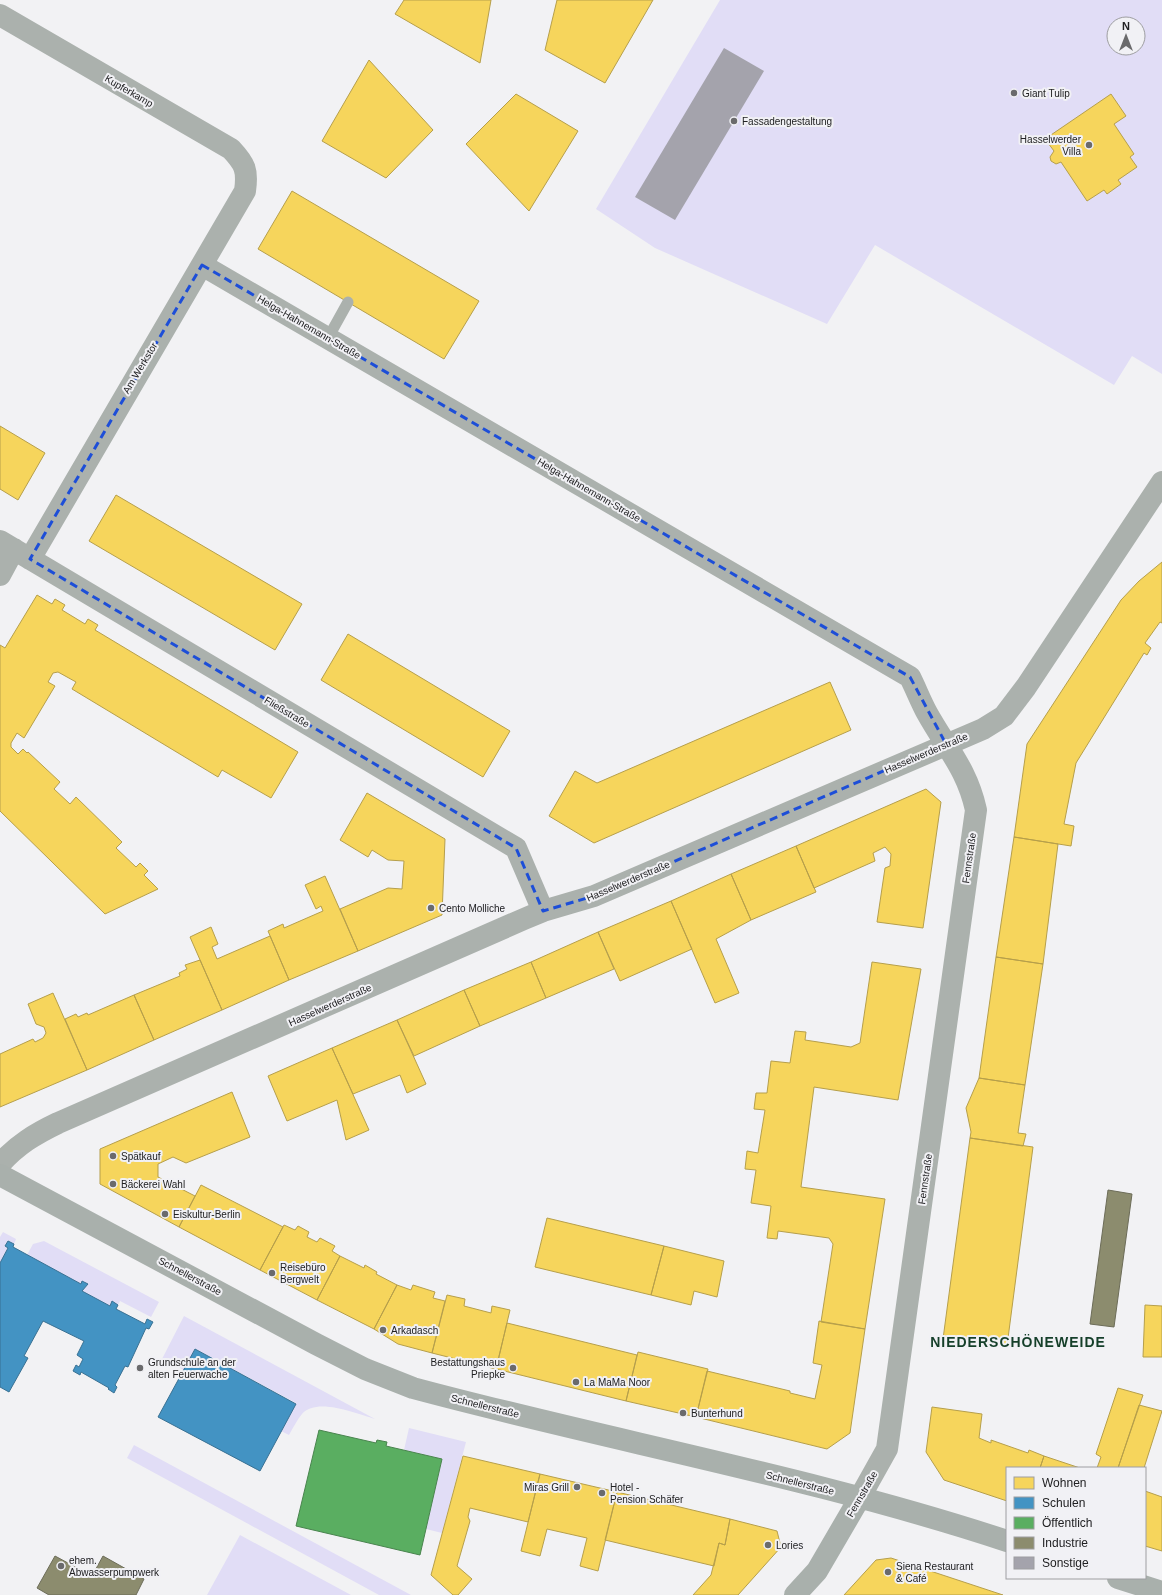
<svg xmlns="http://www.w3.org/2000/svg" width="1162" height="1595" font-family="Helvetica,sans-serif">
<rect width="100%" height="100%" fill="#f2f2f4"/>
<!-- green -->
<path fill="#e1ddf6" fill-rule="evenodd" d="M 720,0 L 1162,0 L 1162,374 L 1132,356 L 1114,385 L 875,245 L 827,324 L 655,248 L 596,209 ZM 1114,24 L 1138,24 L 1138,48 L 1114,48 Z
M 3,1232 L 16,1239 L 14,1244 L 8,1241 L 5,1246 L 8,1248 L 0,1263 L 0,1237 Z
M 44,1241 L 159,1302 L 151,1317 L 120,1301 L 118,1305 L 112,1302 L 110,1306 L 82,1291 L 87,1284 L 81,1284 L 27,1255 L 33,1244 Z
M 184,1316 L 375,1419 C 357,1414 317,1397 302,1414 C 297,1420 293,1428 289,1435 L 281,1431 L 296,1403 L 195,1349 L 184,1370 L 162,1359 Z
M 409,1428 L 466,1442 L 442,1533 L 426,1529 L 442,1459 L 404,1450 Z
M 134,1445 L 411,1595 L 379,1595 L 127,1458 Z
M 240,1535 L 351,1595 L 207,1595 Z"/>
<!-- homes -->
<path fill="#f6d55c" stroke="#b69f4b" d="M 404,0 L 491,0 L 480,63 L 395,14 Z
M 557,0 L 653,0 L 605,83 L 545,50 Z
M 369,60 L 433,130 L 386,178 L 322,141 Z
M 516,94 L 578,131 L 529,211 L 466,144 Z
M 1111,94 L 1126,116 L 1114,124 L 1134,154 L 1130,157 L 1137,167 L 1118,180 L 1121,184 L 1107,194 L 1104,190 L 1087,201 L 1061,162 L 1056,164 L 1051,161 L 1050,157 L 1054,151 L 1045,139 Z
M 292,191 L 479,301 L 444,359 L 258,249 Z
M 0,426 L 45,453 L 18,500 L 0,489 Z
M 116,495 L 302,604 L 275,650 L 89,541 Z
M 1162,562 L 1162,623 L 1160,622 L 1145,643 L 1151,648 L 1147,655 L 1144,653 L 1076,763 L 1064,824 L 1074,826 L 1071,846 L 1014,837 L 1027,744 L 1121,600 L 1139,581 Z
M 37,595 L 52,604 L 55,599 L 65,605 L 62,610 L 85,624 L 88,619 L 98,625 L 95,630 L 298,752 L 271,798 L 222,770 L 218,777 L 72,689 L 76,682 L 58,672 L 53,673 L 48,682 L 55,686 L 24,738 L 17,733 L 11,743 L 11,747 L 18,754 L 23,749 L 27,753 L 28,752 L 60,782 L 54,789 L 70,804 L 76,797 L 122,842 L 116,848 L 136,867 L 140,863 L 148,871 L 144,875 L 158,889 L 105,914 L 0,811 L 0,645 L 5,648 Z
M 348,634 L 510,731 L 483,777 L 321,680 Z
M 830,682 L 851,730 L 594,843 L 549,816 L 575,771 L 597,783 Z
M 926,789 L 941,802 L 923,928 L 877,922 L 885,868 L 890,866 L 891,854 L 885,847 L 873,853 L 875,861 L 814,888 L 796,846 Z
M 367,793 L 445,839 L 442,915 L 358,951 L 340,909 L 388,888 L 402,889 L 404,861 L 388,860 L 372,850 L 368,857 L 340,840 Z
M 1014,837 L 1058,844 L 1043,964 L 996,957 Z
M 796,846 L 816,892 L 751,920 L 731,874 Z
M 731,874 L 751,920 L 716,939 L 739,993 L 715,1003 L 671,901 Z
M 325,876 L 358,951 L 289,980 L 268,931 L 283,924 L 284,928 L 323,911 L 321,906 L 316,909 L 305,885 Z
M 671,901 L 692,949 L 620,981 L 598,932 Z
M 211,927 L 218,944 L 212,947 L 217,959 L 270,936 L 289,980 L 222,1010 L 190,937 Z
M 598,932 L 614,969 L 546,998 L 531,962 Z
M 996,957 L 1043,964 L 1025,1085 L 979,1078 Z
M 200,960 L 222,1010 L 154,1040 L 134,995 L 180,976 L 179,973 L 187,969 L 185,965 Z
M 531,962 L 546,998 L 480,1026 L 464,990 Z
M 872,962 L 921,969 L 898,1100 L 814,1087 L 801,1187 L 885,1199 L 865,1329 L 821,1322 L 833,1244 L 829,1238 L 778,1231 L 777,1239 L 767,1238 L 771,1206 L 751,1203 L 756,1170 L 745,1169 L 747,1151 L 758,1153 L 765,1110 L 754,1109 L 756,1093 L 767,1093 L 771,1061 L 790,1063 L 795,1031 L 806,1032 L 805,1040 L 851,1047 L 860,1043 Z
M 464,990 L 480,1026 L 414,1056 L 397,1020 Z
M 53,993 L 87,1070 L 0,1107 L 0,1054 L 33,1039 L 35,1042 L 43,1038 L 46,1033 L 44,1027 L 36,1024 L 28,1004 Z
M 134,995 L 154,1040 L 87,1070 L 65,1019 L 76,1014 L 78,1017 L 87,1013 L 88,1015 Z
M 397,1020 L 426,1084 L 407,1093 L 400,1075 L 353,1094 L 332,1048 Z
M 332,1048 L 369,1130 L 346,1140 L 337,1100 L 287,1121 L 268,1076 Z
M 979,1078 L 1025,1085 L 1018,1133 L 1026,1134 L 1023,1146 L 970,1138 L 971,1132 L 966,1108 Z
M 232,1092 L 250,1137 L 186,1163 L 173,1157 L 158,1164 L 158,1177 L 195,1196 L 179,1227 L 100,1184 L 100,1149 Z
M 970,1138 L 1033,1147 L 1007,1346 L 943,1339 Z
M 201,1185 L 283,1227 L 260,1270 L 179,1227 Z
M 547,1218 L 664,1246 L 651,1295 L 535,1267 Z
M 284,1225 L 295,1230 L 298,1226 L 309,1232 L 307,1237 L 317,1242 L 320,1238 L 335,1246 L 332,1251 L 340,1256 L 317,1300 L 260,1270 Z
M 664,1246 L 724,1261 L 717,1297 L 694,1291 L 691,1305 L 651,1295 Z
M 340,1256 L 364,1268 L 365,1265 L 377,1272 L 376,1274 L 397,1285 L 374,1329 L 317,1300 Z
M 397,1285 L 411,1290 L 413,1285 L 435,1292 L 433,1298 L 445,1301 L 432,1353 L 398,1344 L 374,1329 Z
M 447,1295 L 465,1299 L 464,1306 L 491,1313 L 492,1306 L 510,1310 L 496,1369 L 432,1353 Z
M 1145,1305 L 1162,1306 L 1162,1357 L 1143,1357 Z
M 819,1321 L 865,1329 L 850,1433 L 827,1449 L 696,1417 L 707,1371 L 790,1391 L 790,1393 L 815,1399 L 822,1365 L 813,1363 Z
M 507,1323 L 637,1355 L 626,1401 L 496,1369 Z
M 638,1352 L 708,1369 L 696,1417 L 626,1401 Z
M 1118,1388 L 1143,1395 L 1118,1468 L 1097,1468 L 1101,1457 L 1096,1454 Z
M 1139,1405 L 1162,1411 L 1144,1468 L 1118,1468 Z
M 932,1407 L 982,1414 L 979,1438 L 991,1443 L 991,1440 L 1028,1453 L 1029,1450 L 1044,1456 L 1040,1468 L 1007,1468 L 1007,1501 L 944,1480 L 926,1452 Z
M 463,1456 L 540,1474 L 528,1522 L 470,1508 L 468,1517 L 470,1521 L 457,1566 L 472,1579 L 458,1595 L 453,1595 L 431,1575 Z
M 1044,1456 L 1080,1468 L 1040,1468 Z
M 540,1474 L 617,1492 L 598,1571 L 580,1566 L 587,1538 L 547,1529 L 540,1556 L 521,1551 Z
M 1145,1491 L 1162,1497 L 1162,1551 L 1145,1546 Z
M 617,1492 L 730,1519 L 725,1545 L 719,1543 L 714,1566 L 605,1540 Z
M 730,1519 L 777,1531 L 781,1547 L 738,1595 L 693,1595 L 711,1575 L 719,1543 L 725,1545 Z
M 891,1558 L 1003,1595 L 844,1595 L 876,1560 Z"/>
<!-- schools -->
<path fill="#4393c3" stroke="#397193" d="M 8,1241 L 14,1244 L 13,1247 L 81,1284 L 82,1281 L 88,1284 L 82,1291 L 110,1306 L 112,1301 L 118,1305 L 116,1309 L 145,1324 L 147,1319 L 153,1322 L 149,1329 L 146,1328 L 128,1367 L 125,1366 L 115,1385 L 117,1387 L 114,1393 L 108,1389 L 109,1388 L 81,1372 L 80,1375 L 73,1371 L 76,1365 L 79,1367 L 83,1359 L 77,1355 L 84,1341 L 43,1321 L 24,1356 L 28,1358 L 9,1392 L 0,1387 L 0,1263 L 8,1248 L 5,1246 Z
M 195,1349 L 296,1404 L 260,1471 L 158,1417 Z"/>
<!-- public -->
<path fill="#5aae61" stroke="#49844e" d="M 319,1430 L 376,1443 L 377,1440 L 387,1442 L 386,1446 L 442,1459 L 420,1555 L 296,1526 Z"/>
<!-- industry -->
<path fill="#8c8c6e" stroke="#6c6c58" d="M 1108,1190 L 1132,1194 L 1114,1327 L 1090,1324 Z
M 55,1556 L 92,1576 L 103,1556 L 144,1579 L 136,1595 L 49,1595 L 37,1588 Z"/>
<!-- building -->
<path fill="#a4a3ac" d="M 724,48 L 764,71 L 675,220 L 635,197 Z"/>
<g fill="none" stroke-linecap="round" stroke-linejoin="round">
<!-- lane -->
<path stroke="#abb1ad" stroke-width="11" d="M 328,338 L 348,302"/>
<!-- street -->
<path stroke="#abb1ad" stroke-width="22" d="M 0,15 L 231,149 C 245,164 248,170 245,191 L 30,559
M 202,265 L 910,677 C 916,689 921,702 927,713 C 947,749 967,769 976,810 L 887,1449 L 859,1499
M 0,541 L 516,848 L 543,911
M 0,575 L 14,549
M 0,1164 C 17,1145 35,1134 58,1123 L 524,919 L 543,911 L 594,896 L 983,729 L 1004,716 L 1026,687 L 1162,482"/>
<!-- secondary -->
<path stroke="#a9b0ac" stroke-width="22" d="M 0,1175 L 316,1344 L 365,1369 L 413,1388 C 610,1441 813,1477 1007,1541
M 1118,1578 L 1162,1592
M 795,1595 L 817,1571 L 859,1499"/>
</g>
<!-- marked area -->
<path fill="none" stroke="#1d4ed8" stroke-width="3" stroke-dasharray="8 5" stroke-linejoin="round" d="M 202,265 L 910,677 L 946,744 L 594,896 L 543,911 L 516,848 L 30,559 Z"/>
<!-- markers -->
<g fill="#6a6a6c" stroke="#f1f1f5" stroke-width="1.5">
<circle cx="1014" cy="93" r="4"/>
<circle cx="734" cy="121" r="4"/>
<circle cx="1089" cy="145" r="4"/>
<circle cx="431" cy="908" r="4"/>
<circle cx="113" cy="1156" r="4"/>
<circle cx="113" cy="1184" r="4"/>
<circle cx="165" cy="1214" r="4"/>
<circle cx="272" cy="1273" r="4"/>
<circle cx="383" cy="1330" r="4"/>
<circle cx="140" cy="1368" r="4"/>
<circle cx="513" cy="1368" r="4"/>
<circle cx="576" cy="1382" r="4"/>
<circle cx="683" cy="1413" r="4"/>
<circle cx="577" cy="1487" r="4"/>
<circle cx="602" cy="1493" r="4"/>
<circle cx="768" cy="1545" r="4"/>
<circle cx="61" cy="1566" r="4"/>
<circle cx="888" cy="1572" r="4"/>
</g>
<g text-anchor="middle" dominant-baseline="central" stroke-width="4" stroke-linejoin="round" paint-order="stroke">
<!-- street labels -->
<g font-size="10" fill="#212123" stroke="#f1f1f5">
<text transform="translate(129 91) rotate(30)">Kupferkamp</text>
<text transform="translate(309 327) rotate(30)">Helga-Hahnemann-Straße</text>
<text transform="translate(140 368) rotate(-59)">Am Werkstor</text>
<text transform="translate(589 490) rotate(30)">Helga-Hahnemann-Straße</text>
<text transform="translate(287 712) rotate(31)">Fließstraße</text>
<text transform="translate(926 753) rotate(-23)">Hasselwerderstraße</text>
<text transform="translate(969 858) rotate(-82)">Fennstraße</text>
<text transform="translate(628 881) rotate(-23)">Hasselwerderstraße</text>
<text transform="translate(330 1005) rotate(-24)">Hasselwerderstraße</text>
<text transform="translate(925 1179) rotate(-82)">Fennstraße</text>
<text transform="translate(190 1276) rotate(28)">Schnellerstraße</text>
<text transform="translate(485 1406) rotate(14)">Schnellerstraße</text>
<text transform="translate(800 1483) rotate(14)">Schnellerstraße</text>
<text transform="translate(862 1494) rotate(-60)">Fennstraße</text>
</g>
<!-- poi labels -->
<g font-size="10" fill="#212123" stroke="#f1f1f5" text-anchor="start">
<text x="1022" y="93">Giant Tulip</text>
<text x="742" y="121">Fassadengestaltung</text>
<text x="1081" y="139" text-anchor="end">Hasselwerder<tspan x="1081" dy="12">Villa</tspan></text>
<text x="439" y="908">Cento Molliche</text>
<text x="121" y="1156">Spätkauf</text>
<text x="121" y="1184">Bäckerei Wahl</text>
<text x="173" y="1214">Eiskultur-Berlin</text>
<text x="280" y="1267">Reisebüro<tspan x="280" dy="12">Bergwelt</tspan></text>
<text x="391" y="1330">Arkadasch</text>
<text x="148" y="1362">Grundschule an der<tspan x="148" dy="12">alten Feuerwache</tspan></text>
<text x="505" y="1362" text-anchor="end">Bestattungshaus<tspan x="505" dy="12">Priepke</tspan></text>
<text x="584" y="1382">La MaMa Noor</text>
<text x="691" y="1413">Bunterhund</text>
<text x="569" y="1487" text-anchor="end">Miras Grill</text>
<text x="610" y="1487">Hotel -<tspan x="610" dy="12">Pension Schäfer</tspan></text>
<text x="776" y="1545">Lories</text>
<text x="69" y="1560">ehem.<tspan x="69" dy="12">Abwasserpumpwerk</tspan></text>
<text x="896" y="1566">Siena Restaurant<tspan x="896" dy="12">&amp; Café</tspan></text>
</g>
<!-- district labels -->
<g font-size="14" font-weight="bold" letter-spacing="1" fill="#153f29" stroke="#f1f1f5">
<text x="1018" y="1342">NIEDERSCHÖNEWEIDE</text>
</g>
</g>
<!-- legend -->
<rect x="1006" y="1467" width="140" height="112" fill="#f1f1f5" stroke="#9e9ea1"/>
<rect x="1014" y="1477" width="20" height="12" fill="#f6d55c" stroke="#9e9ea1"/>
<text x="1042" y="1487" font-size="12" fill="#212123">Wohnen</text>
<rect x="1014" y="1497" width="20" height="12" fill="#4393c3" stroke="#9e9ea1"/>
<text x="1042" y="1507" font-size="12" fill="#212123">Schulen</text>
<rect x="1014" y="1517" width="20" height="12" fill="#5aae61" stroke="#9e9ea1"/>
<text x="1042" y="1527" font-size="12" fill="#212123">Öffentlich</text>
<rect x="1014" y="1537" width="20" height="12" fill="#8c8c6e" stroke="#9e9ea1"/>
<text x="1042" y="1547" font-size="12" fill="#212123">Industrie</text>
<rect x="1014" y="1557" width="20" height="12" fill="#a4a3ac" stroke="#9e9ea1"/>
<text x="1042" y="1567" font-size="12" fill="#212123">Sonstige</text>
<!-- north arrow -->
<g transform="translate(1126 36)"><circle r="19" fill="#f1f1f5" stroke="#9e9ea1"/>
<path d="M0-3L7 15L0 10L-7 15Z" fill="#6a6a6c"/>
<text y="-6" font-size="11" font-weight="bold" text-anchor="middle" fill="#212123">N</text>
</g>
</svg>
